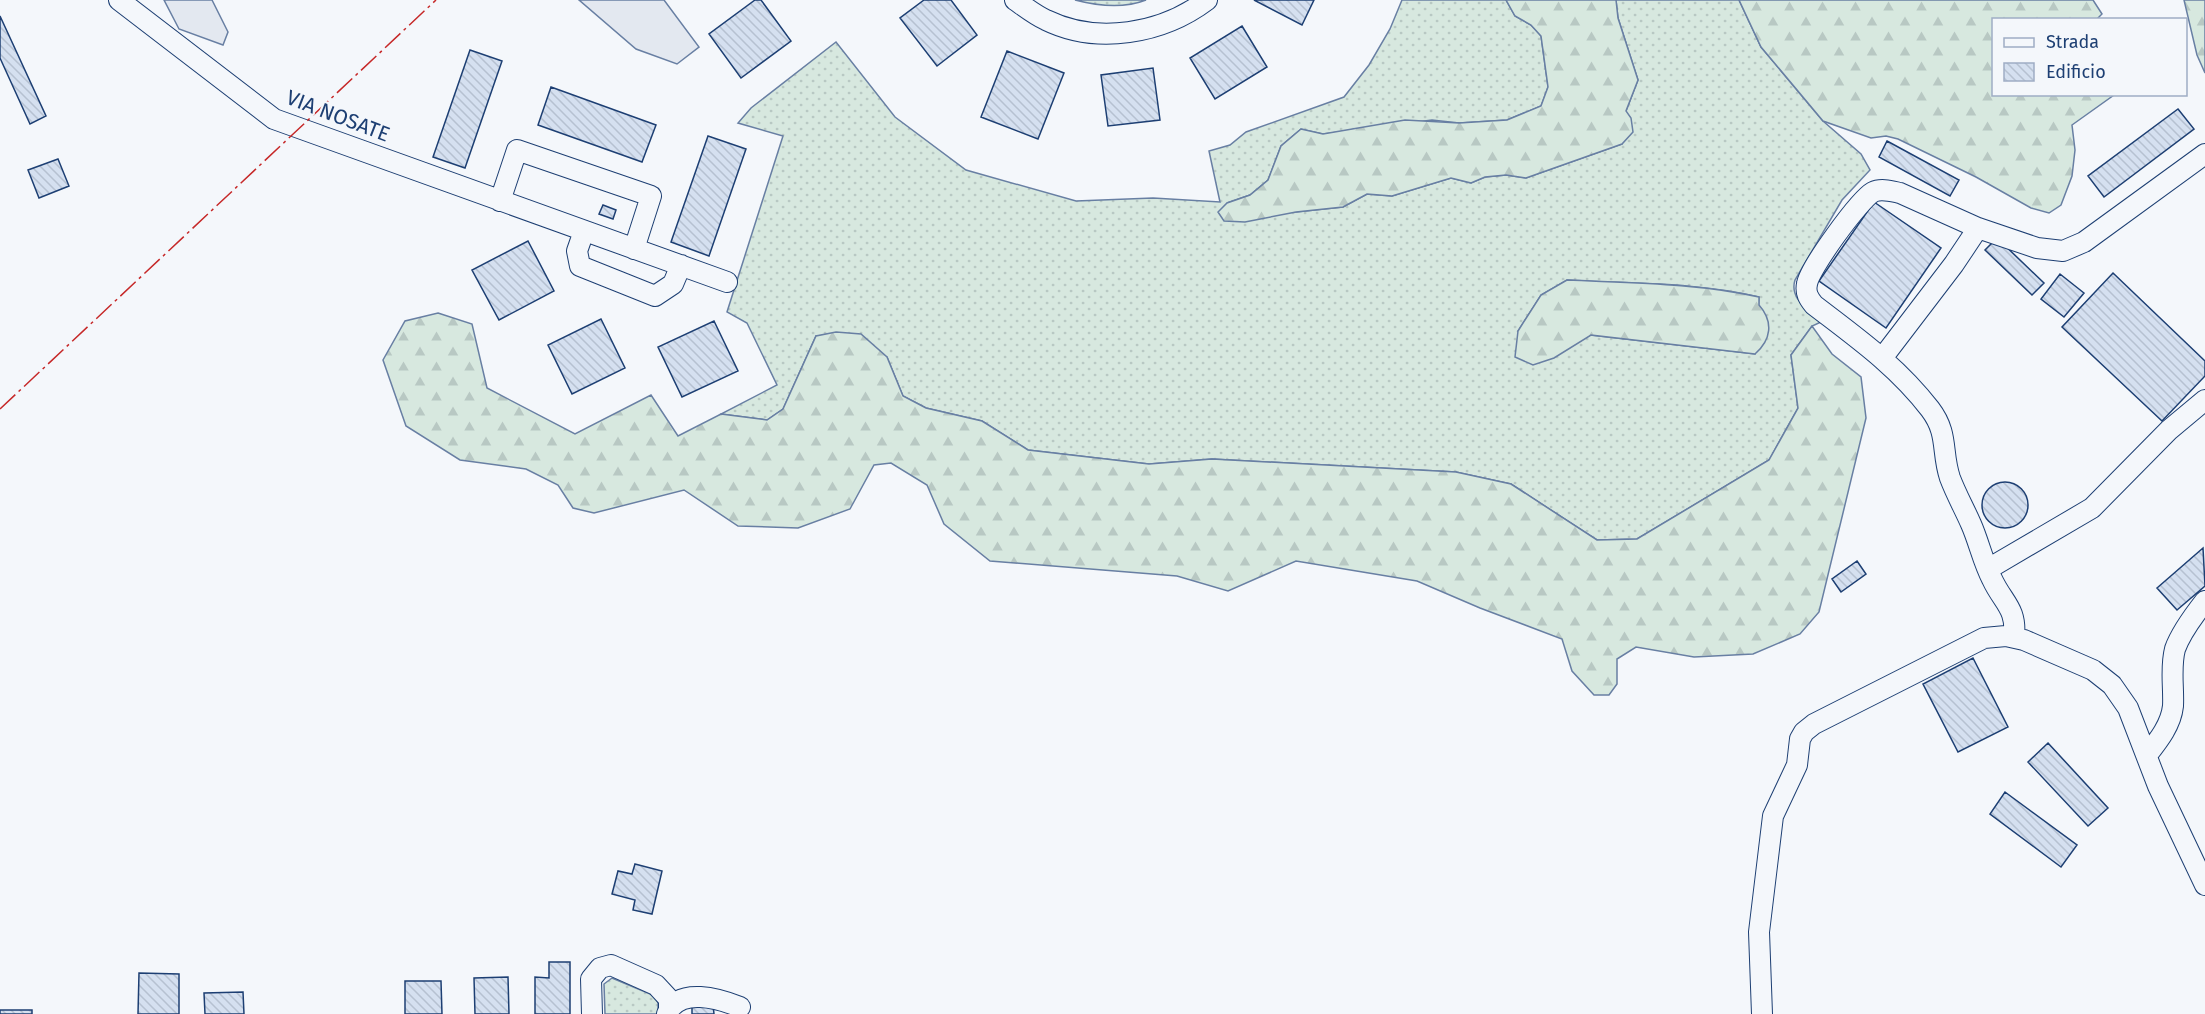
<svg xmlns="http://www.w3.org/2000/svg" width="2205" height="1014" font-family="'Fira Sans',sans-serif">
<defs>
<pattern id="grass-dots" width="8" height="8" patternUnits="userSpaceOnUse" patternTransform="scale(1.5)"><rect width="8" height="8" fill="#d7e8df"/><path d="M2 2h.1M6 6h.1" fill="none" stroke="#b8c8c3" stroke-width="1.8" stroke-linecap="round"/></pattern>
<pattern id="forest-firs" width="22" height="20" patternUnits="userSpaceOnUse" patternTransform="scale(1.5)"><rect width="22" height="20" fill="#d7e8df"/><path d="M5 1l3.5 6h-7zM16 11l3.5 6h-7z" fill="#b8c8c3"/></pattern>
<pattern id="building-back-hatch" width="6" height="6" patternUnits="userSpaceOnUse" patternTransform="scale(1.5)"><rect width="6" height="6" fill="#d5e0f0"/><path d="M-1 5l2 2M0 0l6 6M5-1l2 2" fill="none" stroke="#b6c1d1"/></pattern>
</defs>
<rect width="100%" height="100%" fill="#f4f7fb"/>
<!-- grass -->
<path fill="url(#grass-dots)" stroke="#687fa3" stroke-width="1.5" fill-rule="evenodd" d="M 1075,0 L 1146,0 C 1123,9 1098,6 1075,0 Z
M 1402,0 L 1506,0 L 1515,16 L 1531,25 L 1541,36 L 1548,87 L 1541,106 L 1507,120 L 1459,123 L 1432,120 L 1323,134 L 1301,129 L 1281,146 L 1268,180 L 1250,195 L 1227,203 L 1296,212 L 1343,207 L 1367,194 L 1392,196 L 1451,178 L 1471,183 L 1485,177 L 1506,175 L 1526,178 L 1622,144 L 1626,111 L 1638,80 L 1618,18 L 1616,0 L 1739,0 L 1761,47 L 1823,121 L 1861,154 L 1870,170 L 1842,200 L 1795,280 C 1789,299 1809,310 1821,322 L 1812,326 L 1791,355 L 1798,408 L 1769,460 L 1637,539 L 1597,540 L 1511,484 L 1456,472 L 1212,459 L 1149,464 L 1028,450 L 982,421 L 926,408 L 903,396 L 887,357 L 816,336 L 783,409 L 767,420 L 721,414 L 777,385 L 747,323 L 727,312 L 783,136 L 738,123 L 751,108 L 836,42 L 895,117 L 966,170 L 1076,201 L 1153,198 L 1220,202 L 1209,151 L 1230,145 L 1246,132 L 1344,97 L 1369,65 L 1390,29 ZM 1567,280 C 1631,284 1697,282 1759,297 L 1755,354 L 1590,335 L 1518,331 L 1541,295 Z
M 612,978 L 655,996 L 658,1003 L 658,1014 L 605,1014 L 604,984 Z"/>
<!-- forest -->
<path fill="url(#forest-firs)" stroke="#687fa3" stroke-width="1.5" d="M 1506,0 L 1616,0 L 1618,18 L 1638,80 L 1626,111 L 1631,118 L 1633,132 L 1622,144 L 1526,178 L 1506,175 L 1485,177 L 1471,183 L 1451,178 L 1392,196 L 1367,194 L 1343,207 L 1296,212 L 1245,222 L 1224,221 L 1218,212 L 1227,203 L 1250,195 L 1268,180 L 1281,146 L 1301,129 L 1323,134 L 1405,120 L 1459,123 L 1507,120 L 1541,106 L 1548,87 L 1541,36 L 1531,25 L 1515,16 Z
M 1739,0 L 2093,0 L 2102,14 L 2097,19 L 1994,20 L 1994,94 L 2114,95 L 2072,125 L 2075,150 L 2072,176 L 2061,205 L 2049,213 L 2031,208 L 1976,177 L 1898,139 L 1886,136 L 1871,138 L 1823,121 L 1761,47 Z
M 2184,0 L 2205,0 L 2205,73 L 2197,55 Z
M 1567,280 C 1631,283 1697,283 1759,297 L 1759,305 C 1774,322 1771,340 1755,354 L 1591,335 L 1554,358 L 1533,365 L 1515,357 L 1518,331 L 1541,295 Z
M 438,313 L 472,324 L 487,388 L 575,434 L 651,395 L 678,436 L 721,414 L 767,420 L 783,409 L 816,336 L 836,332 L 861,334 L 887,357 L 903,396 L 926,408 L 982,421 L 1028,450 L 1149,464 L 1212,459 L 1456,472 L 1511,484 L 1597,540 L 1637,539 L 1769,460 L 1798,408 L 1791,355 L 1812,326 L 1832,354 L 1861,377 L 1866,418 L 1819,612 L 1800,634 L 1753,654 L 1694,657 L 1636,647 L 1617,659 L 1617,684 L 1609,695 L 1594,695 L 1572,671 L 1562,639 L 1480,608 L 1417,581 L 1296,561 L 1228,591 L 1177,576 L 990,561 L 944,524 L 927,485 L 891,463 L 874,465 L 850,509 L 798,528 L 738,526 L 684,490 L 594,513 L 573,508 L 558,485 L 526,469 L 460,460 L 406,426 L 383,360 L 405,321 Z"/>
<!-- parking -->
<path fill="#e3e8f0" stroke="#687fa3" stroke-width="1.5" d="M 164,0 L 212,0 L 228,32 L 223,45 L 179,29 Z
M 579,0 L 664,0 L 699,47 L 677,64 L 636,49 Z"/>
<!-- building -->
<path fill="url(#building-back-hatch)" stroke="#1d3f73" stroke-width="1.5" d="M 755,0 L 761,0 L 791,41 L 741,78 L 709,34 Z
M 924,0 L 951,0 L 977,35 L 937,66 L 900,18 Z
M 1254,0 L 1314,0 L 1302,25 Z
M 0,16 L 46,116 L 30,124 L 0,58 Z
M 1242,26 L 1267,67 L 1215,99 L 1190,58 Z
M 470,50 L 502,61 L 465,168 L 433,157 Z
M 1007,51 L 1064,73 L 1038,139 L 981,117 Z
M 1153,68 L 1160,120 L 1108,126 L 1101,75 Z
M 551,87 L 656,125 L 642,162 L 538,125 Z
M 2178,109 L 2194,129 L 2104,197 L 2088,176 Z
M 708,136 L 746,149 L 709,256 L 671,242 Z
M 1887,141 L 1959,180 L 1950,196 L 1879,157 Z
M 58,159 L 69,186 L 39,198 L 28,170 Z
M 1874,202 L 1941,248 L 1886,328 L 1819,281 Z
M 603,205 L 616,210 L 613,219 L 599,214 Z
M 1997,238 L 2044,283 L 2032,295 L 1985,250 Z
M 528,241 L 554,291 L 499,320 L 472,270 Z
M 2113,273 L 2205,361 L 2205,376 L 2162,421 L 2062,327 Z
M 2060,274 L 2084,293 L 2064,317 L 2041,299 Z
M 601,319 L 625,368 L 572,394 L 548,345 Z
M 714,321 L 738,371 L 682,397 L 658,347 Z
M1982 505a23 23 0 1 1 46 0a23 23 0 1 1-46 0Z
M 2203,548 L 2205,586 L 2177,610 L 2157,588 Z
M 1857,561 L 1866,574 L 1841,592 L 1832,579 Z
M 1973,658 L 2008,727 L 1958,752 L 1923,684 Z
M 2048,743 L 2108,808 L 2088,826 L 2028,762 Z
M 2005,792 L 2077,845 L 2061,867 L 1990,814 Z
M 635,864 L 662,871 L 652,914 L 633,910 L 635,900 L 612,894 L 618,871 L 632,874 Z
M 549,962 L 570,962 L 570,1014 L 535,1014 L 535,977 L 549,978 Z
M 139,973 L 179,974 L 179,1014 L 138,1014 Z
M 508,977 L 509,1014 L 475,1014 L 474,978 Z
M 405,981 L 441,981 L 442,1014 L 405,1014 Z
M 243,992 L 244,1014 L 205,1014 L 204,993 Z
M 692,1004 L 713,1004 L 714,1014 L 692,1014 Z
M 0,1010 L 32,1010 L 32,1014 L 0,1014 Z"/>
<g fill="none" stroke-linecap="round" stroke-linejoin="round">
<!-- minor casing -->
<g stroke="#1d3f73" stroke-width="22">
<path id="minor" d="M 119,0 L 274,119 L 727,282
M 1015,0 C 1025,7 1035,15 1046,20 C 1097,45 1162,34 1207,0
M 500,201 L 517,150 L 651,196 L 634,249
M 584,231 L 577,251 L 580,266 L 655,296 L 673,284 L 681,265
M 1883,357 L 1954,264 L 1978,228
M 1988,569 L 2092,508 L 2169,430 L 2205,400
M 2014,637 C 2017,608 2003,603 1992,579 C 1983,562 1979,542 1971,524 C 1964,508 1956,494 1950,478 C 1941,451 1949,434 1930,409 C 1897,366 1857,338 1814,305 C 1809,299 1805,293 1807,284 C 1809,269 1859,200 1873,192 C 1881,188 1891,191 1900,193 L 1978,228 L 2037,248 L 2063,251 L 2084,242 L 2205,154
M 2147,755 C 2158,741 2171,725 2173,706 C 2174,687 2170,668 2175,649 C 2181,632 2194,615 2205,601
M 592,1014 L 591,979 L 600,968 L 611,965 L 656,985 L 669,999 L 669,1009
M 667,1014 C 679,986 720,999 740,1007
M 1762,1014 L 1759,932 L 1773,816 L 1797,765 L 1800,739 L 1804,732 L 1814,724 L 1984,638 L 2006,636 L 2024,640 L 2093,670 L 2112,685 L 2128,708 L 2158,786 L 2205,885"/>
</g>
<!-- minor -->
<use href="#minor" stroke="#f4f7fb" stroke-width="20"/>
<!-- power -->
<path stroke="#c62828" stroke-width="1.5" stroke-dasharray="21 4.5 3 4.5" stroke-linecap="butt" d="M 0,409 L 436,0"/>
</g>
<g text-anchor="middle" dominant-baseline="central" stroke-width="4.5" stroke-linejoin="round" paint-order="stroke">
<!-- street labels -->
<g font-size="21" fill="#1d3f73" stroke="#f4f7fb">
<text transform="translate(338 116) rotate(21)">VIA NOSATE</text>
</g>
</g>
<!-- legend -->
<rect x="1992" y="18" width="195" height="78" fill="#f4f7fb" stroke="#9eadc5" stroke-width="1.5"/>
<rect x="2004" y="38" width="30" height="9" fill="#f4f7fb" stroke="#9eadc5" stroke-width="1.5"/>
<text x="2046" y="48" font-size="18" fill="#1d3f73">Strada</text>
<rect x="2004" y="63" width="30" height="18" fill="url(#building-back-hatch)" stroke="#9eadc5" stroke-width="1.5"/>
<text x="2046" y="78" font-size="18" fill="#1d3f73">Edificio</text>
</svg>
